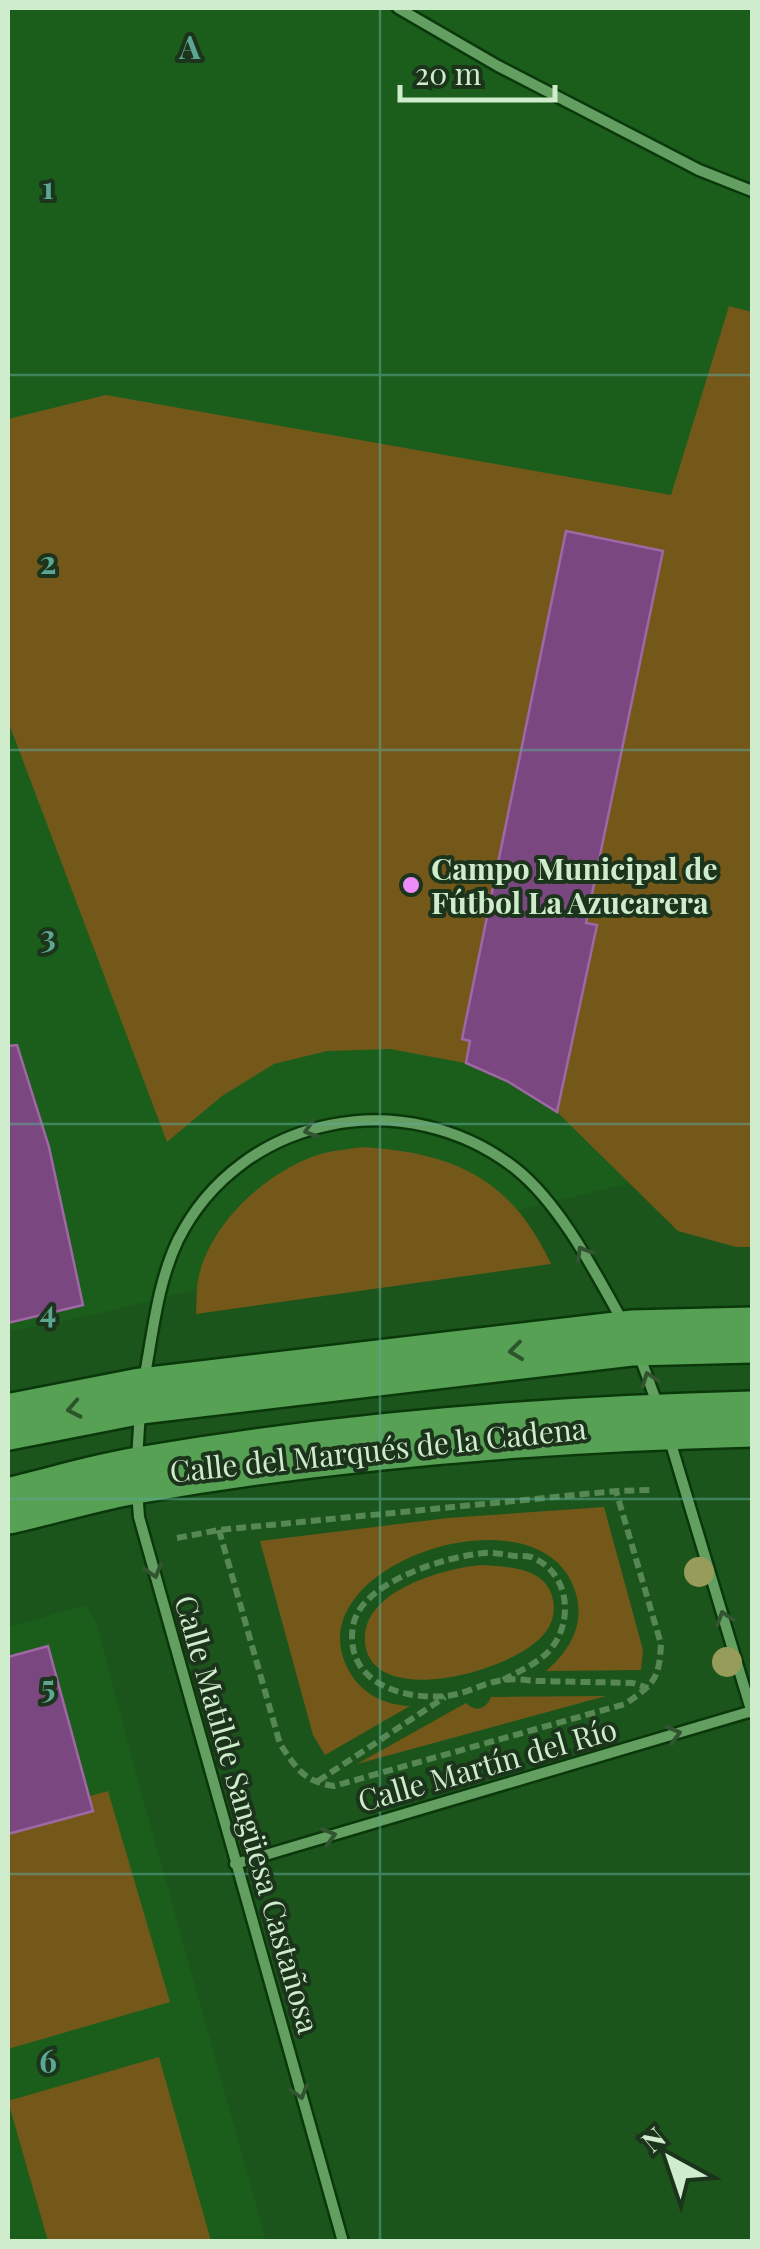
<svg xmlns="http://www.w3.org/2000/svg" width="760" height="2249" font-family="'Playfair Display',serif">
<rect width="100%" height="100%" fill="#1b551b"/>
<!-- built -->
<path fill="#1b5d1b" d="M 8,8 L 752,8 L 752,1176 L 629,1183 L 101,1313 L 8,1332 Z
M 86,1605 L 97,1624 L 133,1763 L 266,2241 L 8,2242 L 8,1627 Z"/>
<!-- green -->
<path fill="#74581a" d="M 729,306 L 752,312 L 752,1247 L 736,1247 L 678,1231 L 557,1112 L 507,1081 L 465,1063 L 390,1049 L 327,1051 L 274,1064 L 222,1096 L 167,1142 L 8,721 L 8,419 L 106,395 L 671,495 Z
M 363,1147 C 454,1153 511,1178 551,1264 L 196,1314 C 197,1301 196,1287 199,1275 C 213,1219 271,1168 324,1153 C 337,1150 351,1149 363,1147 Z
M 604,1507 L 643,1650 L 641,1670 L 546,1671 C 570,1651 586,1623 575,1591 C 541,1483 293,1565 348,1669 C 360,1693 384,1705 410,1706 L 325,1755 L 313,1735 L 260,1541 L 448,1518 Z
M 482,1565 C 510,1567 551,1567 554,1606 C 554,1616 551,1626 544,1634 C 518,1667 406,1700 374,1664 C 367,1656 364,1646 365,1636 C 367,1590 444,1568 482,1565 Z
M 606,1696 L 357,1764 L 466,1703 C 476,1713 486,1709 491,1697 Z
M 108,1791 L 170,2002 L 8,2049 L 8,1819 Z
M 159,2057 L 211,2241 L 48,2241 L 8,2101 Z"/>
<!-- building -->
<path fill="#7b4781" stroke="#9f68a5" stroke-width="2.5" d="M 566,531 L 663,551 L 586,923 L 597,925 L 557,1112 L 507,1081 L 466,1063 L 470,1041 L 462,1039 Z
M 17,1045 L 49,1147 L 83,1305 L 8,1323 L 8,1046 Z
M 48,1646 L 93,1811 L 8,1834 L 8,1657 Z"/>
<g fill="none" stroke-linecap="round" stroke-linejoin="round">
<!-- street casing -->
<g stroke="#0a380b" stroke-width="15">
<path id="street" d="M 398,8 L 498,66 L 699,170 L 752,191
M 640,1357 L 658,1406
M 144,1380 C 153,1333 157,1284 178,1240 C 241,1114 407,1083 516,1169 C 561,1205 596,1274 624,1324
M 669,1437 L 752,1713
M 137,1459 L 140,1411
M 137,1491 L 139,1517 L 343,2242
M 235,1864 L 752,1711"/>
</g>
<!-- primary casing -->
<g stroke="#0a380b" stroke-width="60">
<path id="primary" d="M 8,1422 L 141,1396 L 632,1338 L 752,1335
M 8,1506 C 52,1496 96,1482 140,1475 C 342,1440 548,1424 752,1419"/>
</g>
<!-- path -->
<path stroke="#568755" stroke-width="6" stroke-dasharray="10 5" stroke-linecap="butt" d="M 219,1530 L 280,1744 C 297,1769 303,1781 334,1786 L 625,1704 C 654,1684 659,1680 661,1644 L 616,1491
M 177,1538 L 219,1530 L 616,1491 L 652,1490
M 503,1680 C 519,1671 542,1662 553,1646 C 574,1617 568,1571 531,1557 C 526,1556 521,1556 516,1556 C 506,1555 495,1552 485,1553 C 447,1556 360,1582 353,1626 C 344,1681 400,1700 445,1696 C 465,1695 484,1682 504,1680 C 516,1678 530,1681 542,1681 C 572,1682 603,1682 633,1683 L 648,1688
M 318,1781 L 445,1697"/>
<!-- street -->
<use href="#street" stroke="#649f62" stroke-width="10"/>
<!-- primary -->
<use href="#primary" stroke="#56a154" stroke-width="55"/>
</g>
<!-- trees -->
<g fill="#989c5a">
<circle cx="699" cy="1572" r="15"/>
<circle cx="727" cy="1662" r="15"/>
</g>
<!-- one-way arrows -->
<defs><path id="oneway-chevron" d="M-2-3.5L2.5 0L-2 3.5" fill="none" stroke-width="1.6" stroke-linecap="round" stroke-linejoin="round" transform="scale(2.5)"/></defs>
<g stroke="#325430">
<use href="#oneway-chevron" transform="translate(311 1130) rotate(163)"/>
<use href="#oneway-chevron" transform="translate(583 1253) rotate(-121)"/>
<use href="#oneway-chevron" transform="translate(649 1379) rotate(-110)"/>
<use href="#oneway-chevron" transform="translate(154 1571) rotate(74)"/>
<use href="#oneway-chevron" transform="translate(724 1618) rotate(-107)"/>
<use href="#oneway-chevron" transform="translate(674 1734) rotate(-16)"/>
<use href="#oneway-chevron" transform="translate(329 1836) rotate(-16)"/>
<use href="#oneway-chevron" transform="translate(300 2092) rotate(74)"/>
</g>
<g stroke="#2d552c">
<use href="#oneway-chevron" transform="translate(516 1351) rotate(173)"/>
<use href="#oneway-chevron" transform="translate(74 1409) rotate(169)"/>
</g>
<!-- grid -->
<path fill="none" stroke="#5ca694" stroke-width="2.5" stroke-opacity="0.55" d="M 380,8 L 380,2242M 8,375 L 752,375M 8,750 L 752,750M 8,1124 L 752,1124M 8,1499 L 752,1499M 8,1874 L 752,1874"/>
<!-- markers -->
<circle fill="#ed8cf9" stroke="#1c341b" stroke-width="4" cx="411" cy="885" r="10"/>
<g text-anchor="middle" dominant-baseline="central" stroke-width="8" stroke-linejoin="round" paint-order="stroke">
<!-- poi labels -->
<g font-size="30" font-weight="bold" fill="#cfedcd" stroke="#1c341b" text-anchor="start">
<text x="431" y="868">Campo Municipal de<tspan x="431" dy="34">Fútbol La Azucarera</tspan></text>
</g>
<!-- street labels -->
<g font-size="30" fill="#cfedcd" stroke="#1c341b">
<text transform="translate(378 1449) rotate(-6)">Calle del Marqués de la Cadena</text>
<text transform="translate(487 1764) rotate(-16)">Calle Martín del Río</text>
<text transform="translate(248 1814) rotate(74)">Calle Matilde Sangüesa Castañosa</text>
</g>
</g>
<g font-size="32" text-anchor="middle" font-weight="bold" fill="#5ca694" stroke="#1c341b" stroke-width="8" stroke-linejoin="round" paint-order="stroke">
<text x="190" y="59">A</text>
<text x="48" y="199">1</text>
<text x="48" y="574">2</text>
<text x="48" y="948">3</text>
<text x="48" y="1323">4</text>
<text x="48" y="1698">5</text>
<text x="48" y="2073">6</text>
</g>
<!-- border -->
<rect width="760" height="2249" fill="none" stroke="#cfedcd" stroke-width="20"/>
<!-- north arrow -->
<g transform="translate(670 2159) rotate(320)" stroke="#1c341b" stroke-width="8" paint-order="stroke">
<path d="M0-8L18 38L0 25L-18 38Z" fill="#cfedcd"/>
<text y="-15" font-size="28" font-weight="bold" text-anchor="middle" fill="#cfedcd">N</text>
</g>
<!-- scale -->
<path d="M400 85v15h155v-15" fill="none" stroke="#cfedcd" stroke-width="5"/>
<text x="415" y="85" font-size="30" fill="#cfedcd" stroke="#1c341b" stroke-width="8" paint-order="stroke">20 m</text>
</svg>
